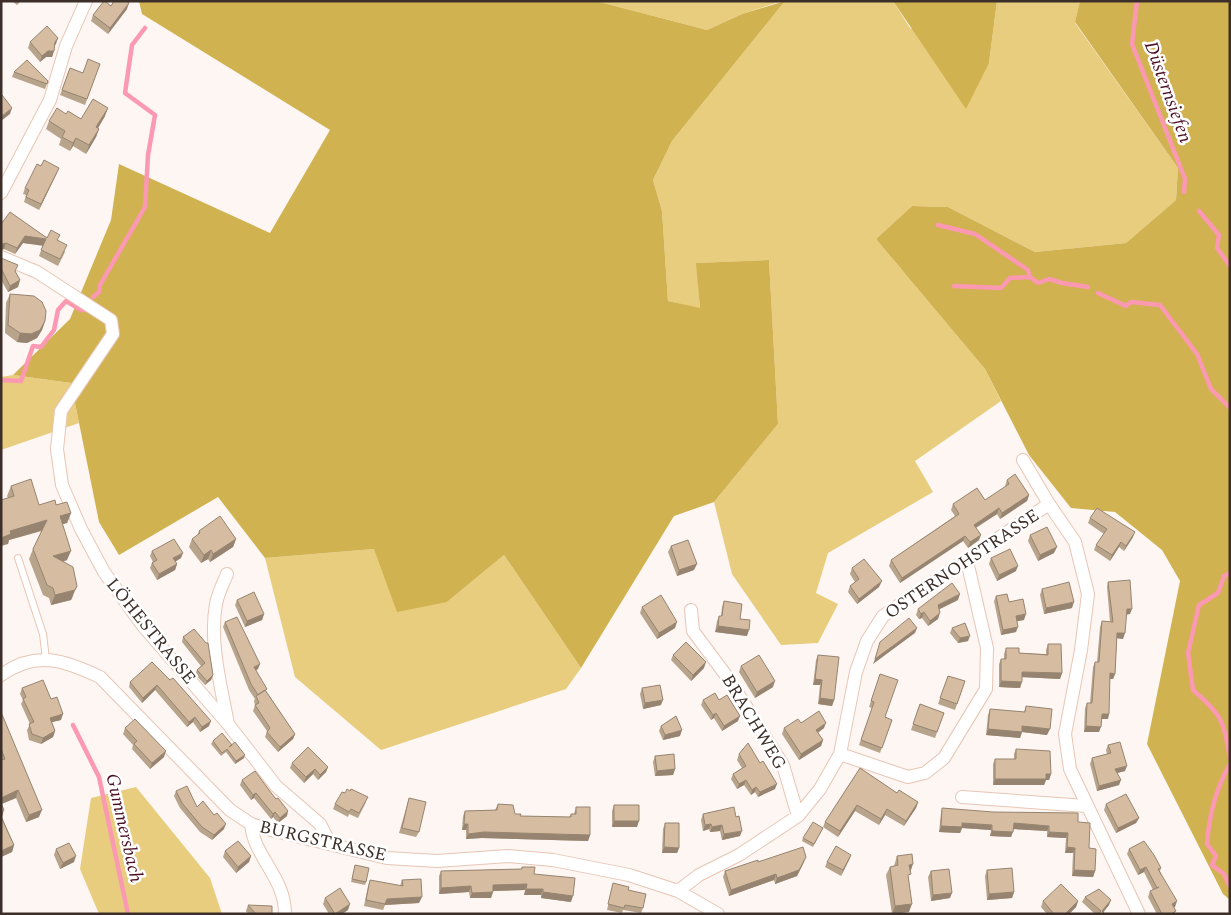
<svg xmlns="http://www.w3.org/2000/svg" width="1231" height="915" font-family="Spectral,serif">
<rect width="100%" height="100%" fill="#fdf6f2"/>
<!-- green -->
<path fill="#e7cd7d" d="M 596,1 L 782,1 L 742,14 L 707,30 Z
M 785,1 L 893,1 L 910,28 L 989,63 L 997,1 L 1080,1 L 1075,23 L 1178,168 L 1176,200 L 1126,243 L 1035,252 L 948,207 L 912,206 L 876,239 L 985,369 L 1001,401 L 915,461 L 933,492 L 828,553 L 816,593 L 838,604 L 818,643 L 781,645 L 732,574 L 714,502 L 778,424 L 769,260 L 697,263 L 700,309 L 668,301 L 662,211 L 653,180 L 672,141 Z
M 13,375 L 71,383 L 79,423 L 1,450 L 1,377 Z
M 374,549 L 447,602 L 504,555 L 581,668 L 566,689 L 381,750 L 295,677 L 265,558 Z
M 136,787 L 210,878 L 222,914 L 99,914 L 80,869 L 91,798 Z"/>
<!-- forest -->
<path fill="#d1b250" d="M 139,1 L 596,1 L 707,30 L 742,14 L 785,1 L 672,141 L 653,180 L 662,211 L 668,301 L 700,308 L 696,263 L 769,260 L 778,424 L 714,502 L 674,516 L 581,668 L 504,555 L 447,602 L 397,612 L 374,549 L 265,558 L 218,497 L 119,555 L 99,522 L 71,383 L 13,375 L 70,319 L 111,220 L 119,164 L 270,233 L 330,130 L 142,14 Z
M 893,1 L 997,1 L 989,63 L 966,109 Z
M 1080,1 L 1230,1 L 1230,900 L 1223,894 L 1147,744 L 1180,581 L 1162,550 L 1115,512 L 1071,508 L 1029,455 L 985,369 L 876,239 L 912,206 L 948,207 L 1035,252 L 1126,243 L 1176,200 L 1178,168 L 1075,22 Z"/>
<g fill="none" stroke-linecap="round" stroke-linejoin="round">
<!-- stream -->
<path stroke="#fb98b2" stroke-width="4.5" d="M 1137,1 L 1132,44 L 1185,179 L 1184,192
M 1199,211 L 1219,235 L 1217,248 L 1230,266
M 938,225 L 975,234 L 1028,270 L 1030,277 L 1038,283 L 1049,279 L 1062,283 L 1088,287
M 954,286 L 1001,288 L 1010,278 L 1030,277
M 1098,293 L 1126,306 L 1131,302 L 1160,305 L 1197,354 L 1211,389 L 1230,408
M 93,297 L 99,292 L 100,285 L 145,207 L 148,155 L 155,115 L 125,93 L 132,45 L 145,28
M 1,380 L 21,381 L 33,346 L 41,347 L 54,330 L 58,310 L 66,301 L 81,310 L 86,310
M 1230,573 L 1224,576 L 1218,593 L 1199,605 L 1188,653 L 1193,690 C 1223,716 1223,720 1230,758
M 73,725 L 99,777 L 128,914
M 1230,764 C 1216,788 1209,816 1207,844 L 1216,856 L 1212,865 L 1224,874 L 1230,887"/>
<!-- lane casing -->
<g stroke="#e8c5b4" stroke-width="8">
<path id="lane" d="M 18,558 L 43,634 L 46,659"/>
</g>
<!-- street casing -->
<g stroke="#e8c5b4" stroke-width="14">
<path id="street" d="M 1,193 L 50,100 L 66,46 L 86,1
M 1,257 L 37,272 L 111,320 L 113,334 L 61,411 L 57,449 L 62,485 L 81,529 L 104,572 L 143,626 L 228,724 L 276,786 L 320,824 L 329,842
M 1049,504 L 1075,542 L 1088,594 L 1081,650 L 1065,734 L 1070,769 L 1139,914
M 227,574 C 223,584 218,593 216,604 C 209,642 221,686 228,724
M 691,610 L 693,631 L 728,678 L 783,765 L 798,816
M 1,675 C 36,650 64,660 100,677 L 230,810 L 251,824 L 267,829 L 387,858 L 437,861 L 508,856 L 553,860 L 629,875 L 678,891 L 718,914
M 840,754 L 908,777 L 925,773 L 944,758 L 986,689 L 987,648 L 967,561
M 962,797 L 1086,806
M 251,824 C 254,858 285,876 285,914
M 678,891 L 699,875 L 739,855 L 798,816 L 820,789 L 840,754 L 856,672 L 867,641 L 883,616 L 1049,504 L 1023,460"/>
</g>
<!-- lane -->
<use href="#lane" stroke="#fff" stroke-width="6"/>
<!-- street -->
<use href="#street" stroke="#fff" stroke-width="12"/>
</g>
<!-- wall -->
<path fill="#b8a38b" d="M 12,1 L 21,1 L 17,5 Z
M 111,6 L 127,9 L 108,34 L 91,21 L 93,15 Z
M 30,42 L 56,44 L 54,46 L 54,51 L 52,57 L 46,57 L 40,62 L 28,48 Z
M 100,64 L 85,105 L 60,95 L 70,68 L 83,73 Z
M 14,72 L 48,81 L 45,89 L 12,77 Z
M 66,114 L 81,119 L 105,116 L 98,128 L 99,129 L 96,137 L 86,154 L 73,146 L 70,151 L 59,145 L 61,139 L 46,129 L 49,121 Z
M 59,168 L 39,210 L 24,202 L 26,195 L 23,194 L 25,188 Z
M 1,224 L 58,240 L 65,252 L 58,266 L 39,256 L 43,245 L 23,243 L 15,254 L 4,249 L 1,250 Z
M 1,258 L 15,271 L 20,280 L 18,287 L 8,292 L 1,280 Z
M 10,294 L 45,321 L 42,330 L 37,338 L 27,343 L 17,342 L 5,333 L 6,303 Z
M 1007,480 L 1029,495 L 1027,501 L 1000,519 L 997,514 L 976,528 L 979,540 L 968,548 L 963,541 L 900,583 L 889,566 L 891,560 L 955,516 L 951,510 L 953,504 L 985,500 L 1005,487 L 1005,486 Z
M 11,486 L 39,505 L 56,505 L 71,513 L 67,523 L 62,524 L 67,560 L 63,562 L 73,596 L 71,600 L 51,605 L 49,598 L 43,595 L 29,559 L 33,549 L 42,531 L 9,540 L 8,544 L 8,498 L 7,496 Z
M 1090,518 L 1133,537 L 1124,551 L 1119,547 L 1110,561 L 1094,550 L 1096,545 L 1104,534 L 1088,523 Z
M 199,531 L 236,539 L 233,547 L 210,562 L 208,559 L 201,563 L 189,547 L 192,539 L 197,536 Z
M 1030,535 L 1054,553 L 1038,561 L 1028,541 Z
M 671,546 L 694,570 L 677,576 L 668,552 Z
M 152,551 L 181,558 L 175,561 L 177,564 L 175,570 L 157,580 L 150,568 L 152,563 L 153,562 L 150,556 Z
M 991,558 L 1016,571 L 997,581 L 989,564 Z
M 852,568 L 879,587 L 857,604 L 848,592 L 850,586 L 855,582 L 850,574 Z
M 1108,582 L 1130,614 L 1126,614 L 1123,639 L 1117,638 L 1115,674 L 1113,679 L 1110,679 L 1108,719 L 1101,719 L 1099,732 L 1084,732 L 1085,708 L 1087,703 L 1090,703 L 1093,667 L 1095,662 L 1097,662 L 1100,627 L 1102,621 L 1110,622 L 1107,587 Z
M 1042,589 L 1072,608 L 1044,614 L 1040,595 Z
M 996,596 L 1009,602 L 1024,620 L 1017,621 L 1016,632 L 1001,635 L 994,601 Z
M 237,600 L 264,614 L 262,620 L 245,627 L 235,605 Z
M 958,600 L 939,609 L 938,619 L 928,626 L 922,618 L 919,619 L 916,615 L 918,609 Z
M 724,601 L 740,619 L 747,636 L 715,632 L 717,621 L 719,616 L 721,616 L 722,607 Z
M 642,607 L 675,628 L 657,639 L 640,613 Z
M 225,622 L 258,669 L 256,670 L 266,691 L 295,734 L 293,739 L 278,752 L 265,737 L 267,731 L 253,711 L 255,705 L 254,701 L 255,699 L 249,690 L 223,627 Z
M 952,628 L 968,641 L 958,643 L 950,633 Z
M 194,629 L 213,675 L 211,680 L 205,685 L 195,674 L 197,670 L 201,666 L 182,642 L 183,637 Z
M 1048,644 L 1062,673 L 1060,679 L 1022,677 L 1020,688 L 999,687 L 999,664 L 1001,659 L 1004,659 L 1004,654 L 1006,648 L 1019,653 L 1046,654 L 1046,650 Z
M 673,655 L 704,668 L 691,681 L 671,660 Z
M 818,655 L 834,700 L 832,706 L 818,704 L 820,685 L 813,685 L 816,660 Z
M 741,666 L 773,687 L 755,698 L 739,672 Z
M 880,674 L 885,717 L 892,720 L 880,753 L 859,745 L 872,708 L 869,707 Z
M 948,676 L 965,681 L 955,710 L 938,704 Z
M 170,680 L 209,726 L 200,732 L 193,722 L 187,727 L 155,690 L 142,703 L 129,687 L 130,682 Z
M 22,688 L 61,720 L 52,722 L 55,731 L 53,737 L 41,744 L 29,740 L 27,730 L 30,724 L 21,704 L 23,700 L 20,694 Z
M 642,688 L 661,705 L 643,709 L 640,694 Z
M 703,700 L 719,700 L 738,721 L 722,731 L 714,718 L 711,720 L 701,705 Z
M 920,704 L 944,713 L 935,738 L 911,730 Z
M 1026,706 L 1047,735 L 1022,732 L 1020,738 L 986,735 L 988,715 L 990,709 L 1024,712 Z
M 1,712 L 39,817 L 26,822 L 16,798 L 2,804 L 2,817 L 14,845 L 12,852 L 1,857 Z
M 801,723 L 824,728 L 818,733 L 823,740 L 821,746 L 799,760 L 782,734 L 784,728 Z
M 661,726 L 680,736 L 663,740 L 659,731 Z
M 125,728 L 164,757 L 150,769 L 132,749 L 133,745 L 123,734 Z
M 213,741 L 232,745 L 244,758 L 235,764 L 226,752 L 221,756 L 211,744 Z
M 1108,745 L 1125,771 L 1117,773 L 1119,785 L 1097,791 L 1090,764 L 1092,758 L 1107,754 L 1106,750 Z
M 1016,749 L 1051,774 L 1049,780 L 1046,780 L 1044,785 L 993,785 L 993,764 L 995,759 L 1014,759 L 1014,754 Z
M 739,754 L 775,789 L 758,797 L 755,792 L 751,795 L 744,785 L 737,789 L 731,779 L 733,774 L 742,768 L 737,760 Z
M 655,756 L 675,769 L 673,775 L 655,776 L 653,762 Z
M 292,763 L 328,767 L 326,772 L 318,780 L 313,774 L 304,783 L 290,768 Z
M 860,768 L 897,793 L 918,802 L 916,808 L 904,826 L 885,815 L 879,825 L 855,811 L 838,837 L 823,827 L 825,822 Z
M 242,780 L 287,816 L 278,823 L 273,817 L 271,819 L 254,798 L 251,800 L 240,785 Z
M 176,791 L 197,807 L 224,829 L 212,840 L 200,832 L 180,808 L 174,796 Z
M 409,798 L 419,832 L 416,837 L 399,833 Z
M 366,802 L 358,818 L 349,814 L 348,817 L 333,809 L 335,804 Z
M 498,804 L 515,814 L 520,816 L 569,817 L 571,814 L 574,814 L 576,807 L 590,835 L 588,841 L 482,838 L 466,839 L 466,830 L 462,830 L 463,816 L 465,811 L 495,810 Z
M 1106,804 L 1139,818 L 1136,823 L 1116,833 L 1104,810 Z
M 614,805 L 637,827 L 612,827 L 612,811 Z
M 942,808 L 1078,822 L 1089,848 L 1095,871 L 1093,877 L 1072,876 L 1073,853 L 1065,853 L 1066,838 L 1047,837 L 1047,831 L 1013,829 L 1011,837 L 990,836 L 991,830 L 962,828 L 960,833 L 939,832 L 941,813 Z
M 703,814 L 740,836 L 722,840 L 720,831 L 710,832 L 709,829 L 703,831 L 701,820 Z
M 665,823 L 679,848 L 677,853 L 662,853 L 663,829 Z
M 823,828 L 813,847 L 802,841 L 803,838 Z
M 56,849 L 74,862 L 60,869 L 54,855 Z
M 1129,849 L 1161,868 L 1160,871 L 1175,907 L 1174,907 L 1175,914 L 1157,914 L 1148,897 L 1150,891 L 1153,890 L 1144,872 L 1138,875 L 1127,854 Z
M 225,851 L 251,856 L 249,862 L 236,873 L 223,857 Z
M 851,855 L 849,860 L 841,876 L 825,867 L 827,862 Z
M 897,856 L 909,880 L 909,912 L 892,914 L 886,875 L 890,867 L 894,866 Z
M 758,862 L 804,862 L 797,876 L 775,884 L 774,880 L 729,896 L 723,877 L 725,871 Z
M 355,865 L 366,882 L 365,885 L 351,882 Z
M 522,867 L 534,874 L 571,902 L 541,898 L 541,895 L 524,895 L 525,890 L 493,891 L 491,898 L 470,898 L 469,892 L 439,894 L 439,876 L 441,871 L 521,869 Z
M 987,870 L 1014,892 L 1012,898 L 987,900 L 985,876 Z
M 931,871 L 950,898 L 931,901 L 928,877 Z
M 370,880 L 400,886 L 402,880 L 419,903 L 385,905 L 383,910 L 364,906 L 368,886 Z
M 613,883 L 628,890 L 643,908 L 641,913 L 623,910 L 622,913 L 607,910 Z
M 1085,897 L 1109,905 L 1103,912 L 1105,914 L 1095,914 L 1082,902 Z
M 325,898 L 348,910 L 342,914 L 329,914 L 323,904 Z
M 1043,901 L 1078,901 L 1076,907 L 1069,914 L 1047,914 L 1041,907 Z
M 248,905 L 272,914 L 248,914 L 246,911 Z"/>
<!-- shaded-wall -->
<path fill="#968471" d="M 129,3 L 127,9 L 108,34 L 110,28 Z
M 58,38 L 56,44 L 52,47 L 55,42 Z
M 48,51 L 54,51 L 52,57 L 46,57 L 40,62 L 42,56 Z
M 12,108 L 10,114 L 1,121 L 2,116 Z
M 108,108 L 105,116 L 94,135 L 96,127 Z
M 99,129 L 96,137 L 86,154 L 89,145 Z
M 76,138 L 73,146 L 70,151 L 73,143 Z
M 59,168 L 57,173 L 39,210 L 41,204 Z
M 25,236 L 46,239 L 44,246 L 23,243 L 15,254 L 17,248 Z
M 6,243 L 4,249 L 1,250 L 1,244 Z
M 20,280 L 18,287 L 8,292 L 10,286 Z
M 45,321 L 42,330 L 37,338 L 27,343 L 17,342 L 20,333 Z
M 1029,495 L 1027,501 L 1000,519 L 1002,513 Z
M 999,508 L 997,514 L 972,530 L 974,525 Z
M 71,513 L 67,523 L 56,526 L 60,516 Z
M 47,520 L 43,530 L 9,540 L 8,544 L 1,546 L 1,538 L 10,531 Z
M 1135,532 L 1133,537 L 1124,551 L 1126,546 Z
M 981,535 L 979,540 L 968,548 L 970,542 Z
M 965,536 L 963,541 L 900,583 L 902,578 Z
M 236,539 L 233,547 L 210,562 L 213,554 Z
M 1121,542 L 1119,547 L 1110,561 L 1112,555 Z
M 1057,547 L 1054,553 L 1038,561 L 1040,555 Z
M 211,550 L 208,559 L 201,563 L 204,555 Z
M 71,551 L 67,560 L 49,566 L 53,556 Z
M 183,553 L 181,558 L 172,564 L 173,558 Z
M 177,564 L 175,570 L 157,580 L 159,574 Z
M 697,564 L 694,570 L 677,576 L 679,570 Z
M 1018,566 L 1016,571 L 997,581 L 999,575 Z
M 882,581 L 879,587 L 857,604 L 859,599 Z
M 77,586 L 71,600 L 51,605 L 55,595 Z
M 960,594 L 958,600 L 936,611 L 938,605 Z
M 1074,602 L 1072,608 L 1044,614 L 1046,608 Z
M 1127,609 L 1132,609 L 1130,614 L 1125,615 Z
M 924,612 L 922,618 L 919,619 L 921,614 Z
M 940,613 L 938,619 L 928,626 L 930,621 Z
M 264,614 L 262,620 L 245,627 L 247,621 Z
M 1026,614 L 1024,620 L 1014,622 L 1016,616 Z
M 677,622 L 675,628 L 657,639 L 659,633 Z
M 718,626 L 749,630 L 747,636 L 715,632 Z
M 1018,627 L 1016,632 L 1001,635 L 1003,630 Z
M 917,628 L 915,633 L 873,664 L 875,659 Z
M 1117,633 L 1125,633 L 1123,639 L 1115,638 Z
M 970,636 L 968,641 L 958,643 L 960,638 Z
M 706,662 L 704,668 L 691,681 L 693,675 Z
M 260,664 L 258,669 L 252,672 L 254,667 Z
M 1022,672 L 1062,673 L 1060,679 L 1020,677 Z
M 1110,673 L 1115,674 L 1113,679 L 1108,679 Z
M 213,675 L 211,680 L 205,685 L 207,681 Z
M 815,679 L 822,680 L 820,685 L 813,685 Z
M 775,681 L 773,687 L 755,698 L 757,692 Z
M 1001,681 L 1022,682 L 1020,688 L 999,687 Z
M 157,685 L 155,690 L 142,703 L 143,698 Z
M 820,698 L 834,700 L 832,706 L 818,704 Z
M 663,700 L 661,705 L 643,709 L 645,703 Z
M 716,713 L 714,718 L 711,720 L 713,715 Z
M 63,714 L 61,720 L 48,723 L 50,718 Z
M 1102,714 L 1109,714 L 1108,719 L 1100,719 Z
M 740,716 L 738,721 L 722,731 L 724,726 Z
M 195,717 L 193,722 L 187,727 L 189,722 Z
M 211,721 L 209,726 L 200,732 L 202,727 Z
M 826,723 L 824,728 L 814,735 L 816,730 Z
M 1022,726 L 1050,729 L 1047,735 L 1022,732 L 1020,738 L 986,735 L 988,729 Z
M 1086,726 L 1101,727 L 1099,732 L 1084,732 Z
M 682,730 L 680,736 L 663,740 L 665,735 Z
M 55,731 L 53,737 L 41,744 L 43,738 Z
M 295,734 L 293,739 L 278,752 L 280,747 Z
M 823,740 L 821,746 L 799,760 L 801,754 Z
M 166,751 L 164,757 L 150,769 L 152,763 Z
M 245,755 L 244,758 L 235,764 L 236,761 Z
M 1127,766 L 1125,771 L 1113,774 L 1115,769 Z
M 328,767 L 326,772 L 318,780 L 320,775 Z
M 315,769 L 313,774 L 304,783 L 306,777 Z
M 675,769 L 673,775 L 655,776 L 657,771 Z
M 1046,774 L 1051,774 L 1049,780 L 1046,780 L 1044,785 L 993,785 L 995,779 Z
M 746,780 L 744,785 L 737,789 L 739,784 Z
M 1121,780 L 1119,785 L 1097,791 L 1099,786 Z
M 777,784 L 775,789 L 758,797 L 760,792 Z
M 756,787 L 755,792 L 751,795 L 752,790 Z
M 18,790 L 16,798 L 1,804 L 1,798 Z
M 256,793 L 254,798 L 251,800 L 253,795 Z
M 918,802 L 916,808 L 904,826 L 906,821 Z
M 857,805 L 855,811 L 838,837 L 840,831 Z
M 887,809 L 885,815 L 879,825 L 881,819 Z
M 4,810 L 2,817 L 1,818 L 1,812 Z
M 42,810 L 39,817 L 26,822 L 29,815 Z
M 288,811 L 287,816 L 278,823 L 280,818 Z
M 275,812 L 273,817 L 271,819 L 273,814 Z
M 1139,818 L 1136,823 L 1116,833 L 1118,828 Z
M 614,821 L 639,821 L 637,827 L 612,827 Z
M 962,823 L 992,825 L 991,830 L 962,828 L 960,833 L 939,832 L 941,826 Z
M 1014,823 L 1049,826 L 1047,831 L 1012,829 Z
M 226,824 L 224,829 L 212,840 L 214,835 Z
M 464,824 L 468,824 L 466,830 L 462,830 Z
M 711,824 L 709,829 L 703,831 L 705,825 Z
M 722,825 L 720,831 L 710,832 L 712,827 Z
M 742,831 L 740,836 L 722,840 L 724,834 Z
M 992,831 L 1013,832 L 1011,837 L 990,836 Z
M 484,832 L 590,835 L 588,841 L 482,838 L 466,839 L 468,834 Z
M 1049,832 L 1068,833 L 1066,838 L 1047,837 Z
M 14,845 L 12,852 L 1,857 L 1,851 Z
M 664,847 L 679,848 L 677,853 L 662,853 Z
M 1067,847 L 1075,848 L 1073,853 L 1065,853 Z
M 851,855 L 849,860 L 841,876 L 843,870 Z
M 76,856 L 74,862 L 60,869 L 63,863 Z
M 251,856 L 249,862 L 236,873 L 238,867 Z
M 806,857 L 804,862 L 797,876 L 775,884 L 777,878 Z
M 913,864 L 910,873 L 909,865 Z
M 1146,867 L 1144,872 L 1138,875 L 1140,870 Z
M 1074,870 L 1095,871 L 1093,877 L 1072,876 Z
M 776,874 L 774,880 L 729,896 L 731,890 Z
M 527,884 L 525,890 L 491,891 L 493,885 Z
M 471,886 L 469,892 L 439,894 L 441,888 Z
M 526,889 L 543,889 L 541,895 L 524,895 Z
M 493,892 L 491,898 L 470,898 L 472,893 Z
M 543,892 L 573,896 L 571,902 L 541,898 Z
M 1014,892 L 1012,898 L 987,900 L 989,894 Z
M 952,893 L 950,898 L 931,901 L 933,895 Z
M 422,897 L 419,903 L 384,905 L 387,899 Z
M 1111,900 L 1109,905 L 1102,914 L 1102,911 Z
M 1078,901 L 1076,907 L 1069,914 L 1065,914 Z
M 1177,901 L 1175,907 L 1170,910 L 1172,904 Z
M 350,904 L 348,910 L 342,914 L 335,914 Z
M 912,904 L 909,912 L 892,914 L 895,906 Z"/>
<!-- building -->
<path fill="#d6bda2" stroke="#968471" d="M 104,1 L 105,1 L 111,6 L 114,1 L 126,1 L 129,3 L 110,28 L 93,15 Z
M 47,26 L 58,38 L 55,42 L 54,51 L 48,51 L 42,56 L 30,42 Z
M 88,59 L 100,64 L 87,99 L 62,90 L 70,68 L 83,73 Z
M 27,60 L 48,81 L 47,84 L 14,72 Z
M 1,95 L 2,95 L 12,108 L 2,116 Z
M 93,99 L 108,108 L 96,127 L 99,129 L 89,145 L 76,138 L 73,143 L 62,137 L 65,131 L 49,121 L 57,108 L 66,114 L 68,111 L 81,119 Z
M 44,160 L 59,168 L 41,204 L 26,197 L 29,190 L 25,188 L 37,164 L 41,166 Z
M 10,212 L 47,238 L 51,230 L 60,235 L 57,240 L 67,245 L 60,259 L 41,250 L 46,239 L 25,236 L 17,248 L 6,243 L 1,244 L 1,224 Z
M 1,258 L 18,265 L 15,271 L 20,280 L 10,286 L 1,268 Z
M 10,294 L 34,296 L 42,302 L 46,311 L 45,321 L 40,330 L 31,334 L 20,333 L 8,325 Z
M 1015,474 L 1029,495 L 1002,513 L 999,508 L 974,525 L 981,535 L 970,542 L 965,536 L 902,578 L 891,560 L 959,514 L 953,504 L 977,488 L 985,500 L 1009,484 L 1007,480 Z
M 31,479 L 39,505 L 55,500 L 56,505 L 67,502 L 71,513 L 60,516 L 71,551 L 53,556 L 73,567 L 77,586 L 75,590 L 55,595 L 53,588 L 47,585 L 33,549 L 47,520 L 10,531 L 11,534 L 1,538 L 1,500 L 14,496 L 11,486 Z
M 1097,508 L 1135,532 L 1126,546 L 1121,542 L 1112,555 L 1096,545 L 1107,529 L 1090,518 Z
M 220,516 L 236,539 L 213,554 L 211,550 L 204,555 L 192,539 L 200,533 L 199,531 Z
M 1047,527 L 1057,547 L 1040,555 L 1030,535 Z
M 174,539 L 183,553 L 173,558 L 177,564 L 159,574 L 152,563 L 157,560 L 152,551 Z
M 688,540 L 697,564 L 679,570 L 671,546 Z
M 1010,549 L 1018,566 L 999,575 L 991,558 Z
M 864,559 L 882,581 L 859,599 L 850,586 L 859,579 L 852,568 Z
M 1130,580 L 1132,609 L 1127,609 L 1125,633 L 1117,633 L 1115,674 L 1110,673 L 1109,714 L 1102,714 L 1101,727 L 1086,726 L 1087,703 L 1092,703 L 1095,662 L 1099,662 L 1102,621 L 1113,622 L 1108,582 Z
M 1069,582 L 1074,602 L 1046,608 L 1042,589 Z
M 952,583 L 960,594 L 938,605 L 940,613 L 930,621 L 924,612 L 921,614 L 918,609 Z
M 254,592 L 264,614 L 247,621 L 237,600 Z
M 1007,594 L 1009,602 L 1023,599 L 1026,614 L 1016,616 L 1018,627 L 1003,630 L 996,596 Z
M 661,595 L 677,622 L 659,633 L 642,607 Z
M 724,601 L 742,604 L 740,619 L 750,620 L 749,630 L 718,626 L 719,616 L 722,616 Z
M 237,617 L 260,664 L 254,667 L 267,689 L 258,695 L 251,684 L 225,622 Z
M 909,618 L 917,628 L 875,659 L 880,642 Z
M 965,623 L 970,636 L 960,638 L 952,628 Z
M 194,629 L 206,643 L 208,643 L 213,675 L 207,681 L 197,670 L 205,663 L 183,637 Z
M 686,642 L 706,662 L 693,675 L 673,655 Z
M 1048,644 L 1061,644 L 1062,673 L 1022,672 L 1022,682 L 1001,681 L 1001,659 L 1006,659 L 1006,648 L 1019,648 L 1019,653 L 1048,655 Z
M 759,655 L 775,681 L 757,692 L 741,666 Z
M 818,655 L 839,657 L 834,700 L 820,698 L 822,680 L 815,679 Z
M 152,662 L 170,680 L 173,678 L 211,721 L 202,727 L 195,717 L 189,722 L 157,685 L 143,698 L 130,682 Z
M 880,674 L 898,680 L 885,717 L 892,720 L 882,748 L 861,740 L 874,702 L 871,701 Z
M 948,676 L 965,681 L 957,704 L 940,698 Z
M 43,680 L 51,699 L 57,697 L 63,714 L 50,718 L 55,731 L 43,738 L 32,734 L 29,724 L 34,722 L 23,699 L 26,697 L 22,688 Z
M 660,685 L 663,700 L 645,703 L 642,688 Z
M 265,690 L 295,734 L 280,747 L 267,732 L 270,728 L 255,705 L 259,703 L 256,696 Z
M 715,693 L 719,700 L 727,695 L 740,716 L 724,726 L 716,713 L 713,715 L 703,700 Z
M 920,704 L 944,713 L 937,732 L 913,724 Z
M 1026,706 L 1052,709 L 1050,729 L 1022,726 L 1022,732 L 988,729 L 990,709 L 1025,712 Z
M 819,711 L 826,723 L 816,730 L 823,740 L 801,754 L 784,728 L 798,719 L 801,723 Z
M 1,712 L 42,810 L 29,815 L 18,790 L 1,798 L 1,760 L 5,759 L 1,749 Z
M 676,716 L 682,730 L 665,735 L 661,726 Z
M 135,719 L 166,751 L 152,763 L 134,744 L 137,741 L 125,728 Z
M 222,733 L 232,745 L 229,747 L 235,742 L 245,755 L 236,761 L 227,749 L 222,753 L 213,741 Z
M 1120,742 L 1127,766 L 1115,769 L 1121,780 L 1099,786 L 1092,758 L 1111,753 L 1108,745 Z
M 748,743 L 760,763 L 763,761 L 777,784 L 760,792 L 756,787 L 752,790 L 746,780 L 739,784 L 733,774 L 746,766 L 739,754 Z
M 308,747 L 328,767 L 320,775 L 315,769 L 306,777 L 292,763 Z
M 1016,749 L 1050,751 L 1051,774 L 1046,774 L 1046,779 L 995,779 L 995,759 L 1016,759 Z
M 674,754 L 675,769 L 657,771 L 655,756 Z
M 860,768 L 897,793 L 899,790 L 918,802 L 906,821 L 887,809 L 881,819 L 857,805 L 840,831 L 825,822 Z
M 255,771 L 272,794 L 276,799 L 278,798 L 288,811 L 280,818 L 275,812 L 273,814 L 256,793 L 253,795 L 242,780 Z
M 187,786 L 197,807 L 203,801 L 214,815 L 217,813 L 226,824 L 214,835 L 202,827 L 182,803 L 176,791 Z
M 347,789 L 350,791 L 351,789 L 368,797 L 359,813 L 351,809 L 349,812 L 335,804 L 342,792 L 345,793 Z
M 1126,794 L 1139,818 L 1118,828 L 1106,804 Z
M 409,798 L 426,802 L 419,832 L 402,828 Z
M 1,803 L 4,810 L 1,812 Z
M 498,804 L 513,805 L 515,814 L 521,814 L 520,816 L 571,817 L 571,814 L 576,814 L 576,807 L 590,807 L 590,835 L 484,832 L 468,834 L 468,824 L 464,824 L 465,811 L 497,810 Z
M 614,805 L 639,805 L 639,821 L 614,821 Z
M 734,807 L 736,817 L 739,816 L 742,831 L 724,834 L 722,825 L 712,827 L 711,824 L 705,825 L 703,814 Z
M 942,808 L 993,812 L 1078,813 L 1078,822 L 1090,823 L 1089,848 L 1096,849 L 1095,871 L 1074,870 L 1075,848 L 1067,847 L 1068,833 L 1049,832 L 1049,826 L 1014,823 L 1013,832 L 992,831 L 992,825 L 962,823 L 962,827 L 941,826 Z
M 1,817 L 14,845 L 1,851 Z
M 813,822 L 823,828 L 814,844 L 803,838 Z
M 665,823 L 679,823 L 679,848 L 664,847 Z
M 238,841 L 251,856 L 238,867 L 225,851 Z
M 1144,841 L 1154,855 L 1161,868 L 1158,869 L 1177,901 L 1172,904 L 1176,911 L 1171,914 L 1162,914 L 1150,891 L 1159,887 L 1157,888 L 1146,867 L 1140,870 L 1129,849 Z
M 69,843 L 76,856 L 63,863 L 56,849 Z
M 836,846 L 851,855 L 843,870 L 827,862 Z
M 803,847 L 806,857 L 799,870 L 777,878 L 776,874 L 731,890 L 725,871 L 758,860 L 758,862 Z
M 912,854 L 913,864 L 909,865 L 911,874 L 908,875 L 912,904 L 895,906 L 890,867 L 898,865 L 897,856 Z
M 355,865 L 369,868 L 366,882 L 352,879 Z
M 522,867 L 535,867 L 534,874 L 575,878 L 573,896 L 543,892 L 543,889 L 526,889 L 527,884 L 493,885 L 493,892 L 472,893 L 471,886 L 441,888 L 441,871 L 522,869 Z
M 1012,868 L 1014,892 L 989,894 L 987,870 Z
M 949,869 L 952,893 L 933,895 L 931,871 Z
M 421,879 L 422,897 L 387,899 L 385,904 L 366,900 L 370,880 L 403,886 L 402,880 Z
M 613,883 L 629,887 L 628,890 L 646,894 L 643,908 L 625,905 L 624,908 L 608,904 Z
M 1061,884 L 1078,901 L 1065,914 L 1054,914 L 1043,901 Z
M 340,888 L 350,904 L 335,914 L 325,898 Z
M 1099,889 L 1111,900 L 1102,911 L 1105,914 L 1098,914 L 1101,911 L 1085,897 Z
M 248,905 L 272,906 L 272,914 L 256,914 Z"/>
<g text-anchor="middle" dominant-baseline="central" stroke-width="5" stroke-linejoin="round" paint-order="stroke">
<!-- street labels -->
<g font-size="18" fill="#3c2e28" stroke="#fff">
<text transform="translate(962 564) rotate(-34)">OSTERNOHSTRASSE</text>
<text transform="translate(151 631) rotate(51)">LÖHESTRASSE</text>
<text transform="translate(754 722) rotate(59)">BRACHWEG</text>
<text transform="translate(323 841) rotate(13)">BURGSTRASSE</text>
</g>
<!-- water labels -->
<g font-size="19" font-style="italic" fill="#4c1026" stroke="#fff">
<text transform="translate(1168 92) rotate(70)">Düsternsiefen</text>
<text transform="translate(124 828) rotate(77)">Gummersbach</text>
</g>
</g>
<!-- border -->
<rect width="1231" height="915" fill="none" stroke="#3c2e28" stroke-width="5"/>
</svg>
